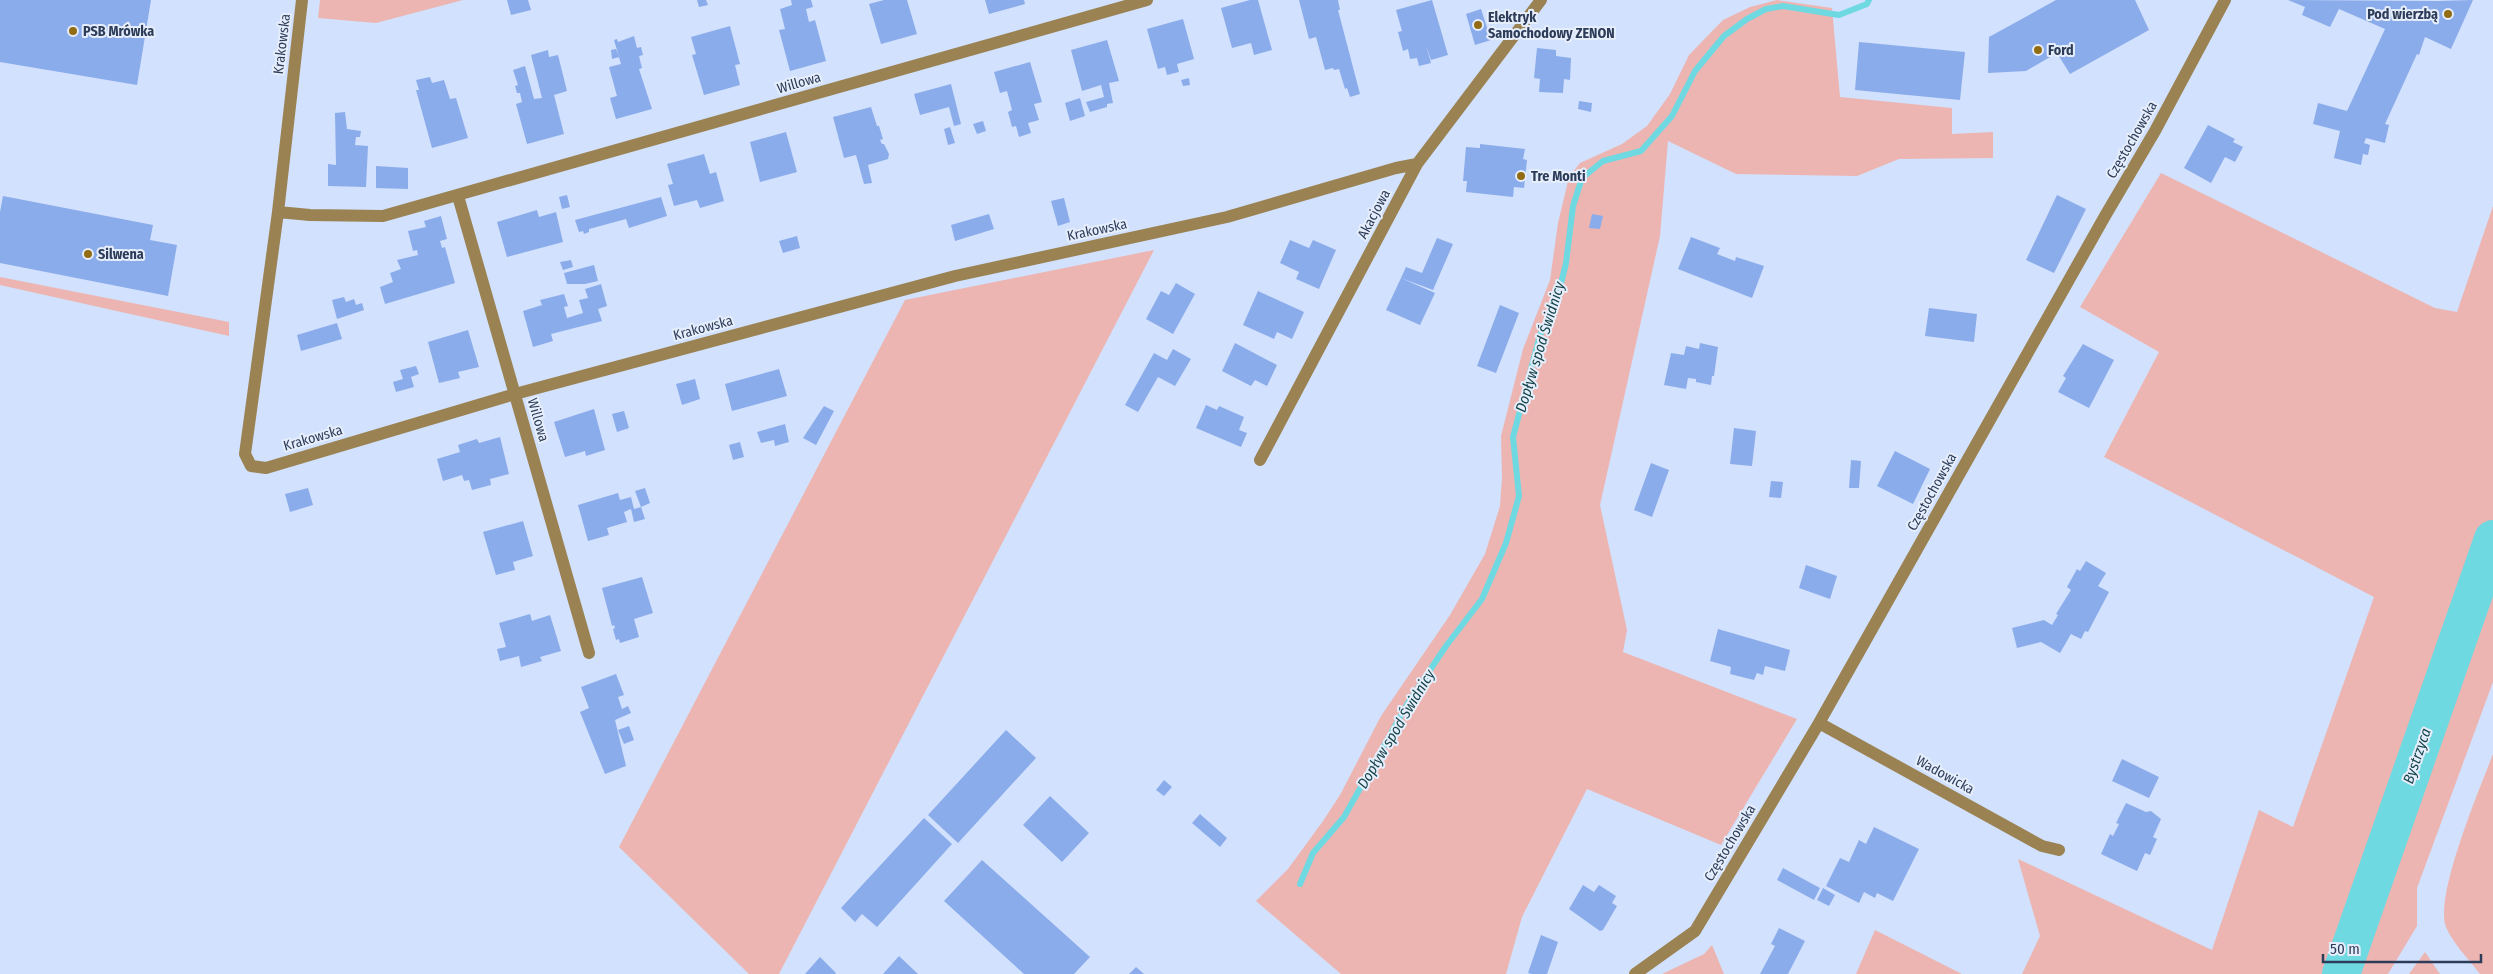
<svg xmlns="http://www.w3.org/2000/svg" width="2493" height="974" font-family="'Fira Sans Condensed',sans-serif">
<rect width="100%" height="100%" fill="#d2e1fd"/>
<!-- green -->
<path fill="#ecb5b1" d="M 320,0 L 463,0 L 376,23 L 318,18 Z
M 1777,0 L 1832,8 L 1840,97 L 1952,108 L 1952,134 L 1993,132 L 1993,158 L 1899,159 L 1857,176 L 1736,174 L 1668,141 L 1660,236 L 1600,505 L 1627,630 L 1623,652 L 1797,719 L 1721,845 L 1587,789 L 1522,917 L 1506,974 L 1341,974 L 1256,901 L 1288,869 L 1323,821 L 1340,795 L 1381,716 L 1450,615 L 1485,554 L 1500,506 L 1502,478 L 1501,436 L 1523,349 L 1550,280 L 1558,223 L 1569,177 L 1580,163 L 1622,144 L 1647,126 L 1670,94 L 1689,55 L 1723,20 L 1750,7 Z
M 2161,173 L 2435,308 L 2457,312 L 2493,206 L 2493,682 L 2417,888 L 2417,926 L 2388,974 L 2022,974 L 2040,936 L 2018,859 L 2212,950 L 2259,810 L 2293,827 L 2374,597 L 2104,457 L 2159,352 L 2080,307 Z
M 1154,250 L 779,974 L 749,974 L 619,847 L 905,300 Z
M 0,277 L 229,322 L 229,336 L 0,285 Z
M 2493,754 L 2493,974 L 2480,974 C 2470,961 2452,942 2446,927 C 2434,896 2480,788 2493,754 Z
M 1875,930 L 1962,974 L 1856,974 Z
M 1712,945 L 1724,974 L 1662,974 L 1704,954 Z
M 2425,952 L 2440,974 L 2409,974 Z"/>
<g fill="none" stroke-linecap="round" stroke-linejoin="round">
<!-- stream -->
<path stroke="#6fd9e2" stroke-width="6" d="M 1300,884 L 1313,853 L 1344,817 L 1408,703 L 1446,646 L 1482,599 L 1506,543 L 1519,496 L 1513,437 L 1540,335 L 1557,300 L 1566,263 L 1573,206 L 1582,178 L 1603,161 L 1641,151 L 1672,116 L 1695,71 L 1724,36 L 1747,19 L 1766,9 L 1783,6 L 1839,15 L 1867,4 L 1869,0"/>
<!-- river -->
<path stroke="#6fd9e2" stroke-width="38" d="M 2341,974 L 2493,539"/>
</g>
<!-- building -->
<path fill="#8baceb" d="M 0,0 L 151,0 L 137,85 L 0,62 Z
M 507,0 L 528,0 L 531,10 L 511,15 Z
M 697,0 L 706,0 L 708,5 L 699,7 Z
M 791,0 L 811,0 L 813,7 L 806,9 L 809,22 L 815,20 L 826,61 L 790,71 L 779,30 L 785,29 L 780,9 L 792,5 Z
M 884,0 L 907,0 L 917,34 L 881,44 L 869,4 Z
M 985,0 L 1024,0 L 1025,4 L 989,14 Z
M 1250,0 L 1258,0 L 1272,50 L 1254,55 L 1251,43 L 1232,48 L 1221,8 Z
M 1299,0 L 1338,0 L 1340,10 L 1338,10 L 1360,94 L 1350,97 L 1347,88 L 1345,89 L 1339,69 L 1334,70 L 1333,68 L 1325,70 L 1316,37 L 1309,39 Z
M 1432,0 L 1448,55 L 1431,60 L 1426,45 L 1431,63 L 1419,66 L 1417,58 L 1410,59 L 1408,49 L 1403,51 L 1398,32 L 1402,31 L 1396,10 Z
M 2056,0 L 2135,0 L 2149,30 L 2070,74 L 2057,53 L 2026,71 L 1988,73 L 1989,37 Z
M 2288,0 L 2437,1 L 2473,0 L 2451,49 L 2425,37 L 2419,55 L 2417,54 L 2385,124 L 2389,125 L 2385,143 L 2366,138 L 2364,143 L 2370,145 L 2368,155 L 2363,154 L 2361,165 L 2334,158 L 2340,131 L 2313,124 L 2318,103 L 2347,111 L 2385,29 L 2339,9 L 2330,27 L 2302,15 L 2305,7 Z
M 1481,9 L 1491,40 L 1475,45 L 1466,14 Z
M 1183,19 L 1194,59 L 1177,64 L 1179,72 L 1167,75 L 1165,67 L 1158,69 L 1147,29 Z
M 730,26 L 740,64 L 735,65 L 740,85 L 704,95 L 692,55 L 696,54 L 691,37 Z
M 634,36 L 637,48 L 641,47 L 643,55 L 639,56 L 642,68 L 639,69 L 652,109 L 616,119 L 610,98 L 617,96 L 609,67 L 621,64 L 614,40 L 617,39 L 618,42 Z
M 1107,40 L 1119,81 L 1109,83 L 1113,103 L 1107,104 L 1107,107 L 1090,112 L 1086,102 L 1104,97 L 1101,85 L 1082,91 L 1071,50 Z
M 1859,42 L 1965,52 L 1960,100 L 1855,90 Z
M 1537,48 L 1556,50 L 1556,56 L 1571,58 L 1570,80 L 1564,79 L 1563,93 L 1539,92 L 1540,79 L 1534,78 Z
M 616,49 L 619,57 L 612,59 L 611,50 Z
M 548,50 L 549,57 L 558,55 L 567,91 L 554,95 L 564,134 L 527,144 L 516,104 L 522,102 L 520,93 L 517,93 L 515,86 L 518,85 L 513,70 L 525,66 L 534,99 L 542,98 L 531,55 Z
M 1030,62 L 1042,102 L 1034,104 L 1039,120 L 1028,123 L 1031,133 L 1019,137 L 1016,126 L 1012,127 L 1008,112 L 1012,110 L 1007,91 L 1000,93 L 994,72 Z
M 430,77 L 432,83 L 444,80 L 450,99 L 456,98 L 468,138 L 432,148 L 416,90 L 419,90 L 416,80 Z
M 1189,78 L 1190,85 L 1183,86 L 1181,80 Z
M 951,84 L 961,124 L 954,126 L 949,107 L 920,115 L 914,94 Z
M 1080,98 L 1085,116 L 1070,121 L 1065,103 Z
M 1579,101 L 1592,103 L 1591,112 L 1578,109 Z
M 871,107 L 877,126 L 879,126 L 883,139 L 880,140 L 882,144 L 884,144 L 889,154 L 888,159 L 868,165 L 872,183 L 864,184 L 856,155 L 844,158 L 833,117 Z
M 345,112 L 347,129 L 361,131 L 360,137 L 356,137 L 355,145 L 368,146 L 366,187 L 328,186 L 328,164 L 336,165 L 335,113 Z
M 983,121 L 986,131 L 977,134 L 973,124 Z
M 2208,125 L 2235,139 L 2233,142 L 2243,147 L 2235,162 L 2225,157 L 2211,183 L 2184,168 Z
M 950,127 L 955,143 L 948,145 L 944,129 Z
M 786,132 L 797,172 L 760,182 L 750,142 Z
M 1480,144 L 1525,149 L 1523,159 L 1527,160 L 1524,188 L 1514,187 L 1513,197 L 1466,192 L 1467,181 L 1463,181 L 1466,147 L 1480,148 Z
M 704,154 L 710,174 L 716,172 L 724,201 L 700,208 L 697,200 L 674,206 L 668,185 L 673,184 L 667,164 Z
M 376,166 L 408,168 L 408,189 L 376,188 Z
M 567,195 L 570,207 L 562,209 L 559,197 Z
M 2057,195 L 2086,209 L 2054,273 L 2026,260 Z
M 3,196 L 153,225 L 150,240 L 177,245 L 168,296 L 0,263 L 0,212 Z
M 661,197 L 667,216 L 629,228 L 626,219 L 589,229 L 589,232 L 584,234 L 583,231 L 579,232 L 575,220 Z
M 1064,198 L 1070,222 L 1058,226 L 1051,201 Z
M 537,210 L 539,217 L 556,212 L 563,242 L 507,257 L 497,222 Z
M 989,214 L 994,229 L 955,241 L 951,225 Z
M 1592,214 L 1603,216 L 1600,229 L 1589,228 Z
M 441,216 L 447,239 L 440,241 L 442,248 L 445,247 L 455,283 L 385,304 L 380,287 L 393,282 L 390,273 L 401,269 L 397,260 L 418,255 L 417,250 L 413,251 L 408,231 L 426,227 L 424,221 Z
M 797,236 L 800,248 L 783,253 L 779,241 Z
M 1691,237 L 1720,248 L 1717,254 L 1735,261 L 1736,257 L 1764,266 L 1752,298 L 1678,269 Z
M 1437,238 L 1453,244 L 1433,290 L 1401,278 L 1406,267 L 1422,273 Z
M 1290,240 L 1309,248 L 1313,240 L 1336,250 L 1319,289 L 1296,279 L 1299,272 L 1280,263 Z
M 571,260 L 573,267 L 563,270 L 560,262 Z
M 594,265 L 598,281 L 585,284 L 567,284 L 564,273 Z
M 1401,278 L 1435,293 L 1420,325 L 1386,310 Z
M 1176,283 L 1195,294 L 1173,334 L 1146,319 L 1161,291 L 1169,295 Z
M 601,284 L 607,306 L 598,309 L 602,321 L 551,334 L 553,341 L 533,347 L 523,311 L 542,305 L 540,300 L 564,294 L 568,306 L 564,307 L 567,318 L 583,313 L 579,300 L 588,298 L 585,289 Z
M 1258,291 L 1304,312 L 1292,339 L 1277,332 L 1274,339 L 1243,325 Z
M 344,297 L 346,302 L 354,299 L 356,305 L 362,303 L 364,310 L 337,319 L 332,300 Z
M 1500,305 L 1519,313 L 1496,373 L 1477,366 Z
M 1929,308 L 1977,314 L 1974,342 L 1925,336 Z
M 337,323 L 342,339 L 301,351 L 297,335 Z
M 468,330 L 479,367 L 458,372 L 460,378 L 439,383 L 428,342 Z
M 1235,343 L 1277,365 L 1267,386 L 1255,380 L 1251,386 L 1222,371 Z
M 1700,343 L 1718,347 L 1714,376 L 1712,376 L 1711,385 L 1696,382 L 1696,379 L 1688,378 L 1686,389 L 1664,385 L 1671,353 L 1684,355 L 1686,346 L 1699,349 Z
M 2083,344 L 2114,360 L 2089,408 L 2058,392 L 2066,378 L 2063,376 Z
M 1173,349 L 1191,359 L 1175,386 L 1158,377 L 1138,412 L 1125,405 L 1154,353 L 1167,360 Z
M 416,366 L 419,374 L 411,377 L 414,387 L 396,392 L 393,382 L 403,379 L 400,370 Z
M 779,369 L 787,396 L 732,411 L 725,384 Z
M 695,379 L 700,399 L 682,405 L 676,384 Z
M 1206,405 L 1217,410 L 1219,406 L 1244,417 L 1239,430 L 1247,433 L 1241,447 L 1196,428 Z
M 824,406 L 834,411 L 816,445 L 803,438 Z
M 594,409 L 605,450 L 586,456 L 585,451 L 565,457 L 554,422 Z
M 624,411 L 629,428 L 617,432 L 612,414 Z
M 785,424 L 789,442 L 775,446 L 774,440 L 761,443 L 757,432 Z
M 1734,428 L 1756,431 L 1752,466 L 1730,464 Z
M 500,437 L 509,474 L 490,479 L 491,485 L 472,490 L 469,480 L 464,481 L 462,475 L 443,481 L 437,459 L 460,452 L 458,445 L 477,439 L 479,443 Z
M 740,442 L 744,457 L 733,460 L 729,445 Z
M 1895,451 L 1930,469 L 1913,504 L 1877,486 Z
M 1851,460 L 1861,461 L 1859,488 L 1849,488 Z
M 1651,463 L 1669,470 L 1652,517 L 1634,510 Z
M 1771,481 L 1783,482 L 1781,498 L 1769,497 Z
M 308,488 L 313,505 L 290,512 L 285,494 Z
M 645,488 L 650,503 L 641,507 L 635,491 Z
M 618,493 L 620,500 L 631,497 L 634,509 L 641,507 L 645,519 L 634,522 L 631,509 L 624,512 L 627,522 L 607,528 L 609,535 L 588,541 L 578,505 Z
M 523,521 L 533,556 L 513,562 L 515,570 L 496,575 L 483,532 Z
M 2086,561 L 2106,573 L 2098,586 L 2109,592 L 2088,632 L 2085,631 L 2081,639 L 2071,634 L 2060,653 L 2041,642 L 2017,648 L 2012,628 L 2044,620 L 2052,625 L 2058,615 L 2056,614 L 2071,590 L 2067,587 L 2077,569 L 2080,571 Z
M 1806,565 L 1837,576 L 1830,599 L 1799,588 Z
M 642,577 L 653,613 L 634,619 L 639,637 L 620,643 L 619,639 L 616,640 L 613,629 L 615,628 L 614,625 L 612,626 L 602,588 Z
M 530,614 L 532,621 L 550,615 L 561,651 L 540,657 L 542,661 L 521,667 L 519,656 L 500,661 L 497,649 L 506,647 L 499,623 Z
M 1718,629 L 1790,650 L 1785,671 L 1765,666 L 1763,675 L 1757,673 L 1754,680 L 1730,674 L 1731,667 L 1710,661 Z
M 616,674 L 624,695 L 618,697 L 622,709 L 628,706 L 631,713 L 615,720 L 626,766 L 605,774 L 580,712 L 589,708 L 581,687 Z
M 629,726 L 634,740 L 624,744 L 618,730 Z
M 1006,730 L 1036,758 L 958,843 L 928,815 Z
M 2122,759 L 2159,777 L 2149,798 L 2112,781 Z
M 1164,780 L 1172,787 L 1164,796 L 1156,790 Z
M 1050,796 L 1089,833 L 1062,862 L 1023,825 Z
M 2126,803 L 2146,812 L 2151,811 L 2161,819 L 2153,837 L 2157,839 L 2150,855 L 2145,853 L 2137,871 L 2101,854 L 2110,834 L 2113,836 L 2119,824 L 2116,823 Z
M 1200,814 L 1227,838 L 1220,847 L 1192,823 Z
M 924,818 L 952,844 L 877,927 L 862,914 L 855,922 L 841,908 Z
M 1874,827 L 1919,849 L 1893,901 L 1877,893 L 1875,898 L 1864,892 L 1859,903 L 1826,886 L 1840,858 L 1849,862 L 1859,840 L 1866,844 Z
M 982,860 L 1090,957 L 1074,974 L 1024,974 L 944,901 Z
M 1783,868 L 1820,888 L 1814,900 L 1777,880 Z
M 1583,885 L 1594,892 L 1599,885 L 1616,896 L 1612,903 L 1617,906 L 1603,930 L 1600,931 L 1569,909 Z
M 1823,888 L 1835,895 L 1829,906 L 1817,900 Z
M 1779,928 L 1805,941 L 1788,974 L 1760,974 L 1775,946 L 1771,944 Z
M 1541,935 L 1558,942 L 1547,974 L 1532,974 L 1528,973 Z
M 899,956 L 918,974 L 883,974 Z
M 820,957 L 836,973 L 835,974 L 805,974 Z
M 1136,967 L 1144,974 L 1129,974 Z"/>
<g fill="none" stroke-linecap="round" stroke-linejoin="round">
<!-- minor -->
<path stroke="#9a8252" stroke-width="12" d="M 1147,0 L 383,216 L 310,215 L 278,212 L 245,454 L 251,466 L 266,468 L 515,394 L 955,276 L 1227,217 L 1396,168 L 1417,164
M 458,196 L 589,653
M 278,212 L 302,0
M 1260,460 L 1417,164 L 1541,0
M 1819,723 L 2042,846 L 2059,850
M 1635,974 L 1695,931 L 1819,723 L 2105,216 L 2155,131 L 2225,0"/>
</g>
<!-- markers -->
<g fill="#926c13" stroke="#e6eefc" stroke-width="2">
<circle cx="2448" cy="14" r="5"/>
<circle cx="1478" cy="25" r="5"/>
<circle cx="73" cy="31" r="5"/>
<circle cx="2038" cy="50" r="5"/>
<circle cx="1521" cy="176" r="5"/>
<circle cx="88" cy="254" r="5"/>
</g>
<g text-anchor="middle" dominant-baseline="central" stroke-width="4" stroke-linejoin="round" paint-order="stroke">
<!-- poi labels -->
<g font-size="14" font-weight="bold" fill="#2d3c58" stroke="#e6eefc" text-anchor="start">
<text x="2438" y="14" text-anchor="end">Pod wierzbą</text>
<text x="1488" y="17">Elektryk<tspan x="1488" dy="16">Samochodowy ZENON</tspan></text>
<text x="83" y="31">PSB Mrówka</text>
<text x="2048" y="50">Ford</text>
<text x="1531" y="176">Tre Monti</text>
<text x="98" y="254">Silwena</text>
</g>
<!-- street labels -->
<g font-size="14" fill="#2d3c58" stroke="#e6eefc">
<text transform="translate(282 44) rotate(-83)">Krakowska</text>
<text transform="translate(799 83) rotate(-16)">Willowa</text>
<text transform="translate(2132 140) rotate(-60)">Częstochowska</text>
<text transform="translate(1374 214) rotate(-62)">Akacjowa</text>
<text transform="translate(1097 230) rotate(-12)">Krakowska</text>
<text transform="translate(703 328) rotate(-15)">Krakowska</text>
<text transform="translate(538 420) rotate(74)">Willowa</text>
<text transform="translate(313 438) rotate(-16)">Krakowska</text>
<text transform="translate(1932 492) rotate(-61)">Częstochowska</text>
<text transform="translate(1945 775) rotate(29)">Wadowicka</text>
<text transform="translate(1730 843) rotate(-59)">Częstochowska</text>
</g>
<!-- water labels -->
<g font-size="15" font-style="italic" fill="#154549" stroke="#e6eefc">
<text transform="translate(1540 347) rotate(-73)">Dopływ spod Świdnicy</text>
<text transform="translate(1396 729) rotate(-59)">Dopływ spod Świdnicy</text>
<text transform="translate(2417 756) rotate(-71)">Bystrzyca</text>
</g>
</g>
<!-- scale -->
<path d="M2323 954v8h158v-8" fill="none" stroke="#2d3c58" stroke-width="2.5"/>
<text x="2330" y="954" font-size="15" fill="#2d3c58" stroke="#e6eefc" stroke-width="4" paint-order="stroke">50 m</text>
</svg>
